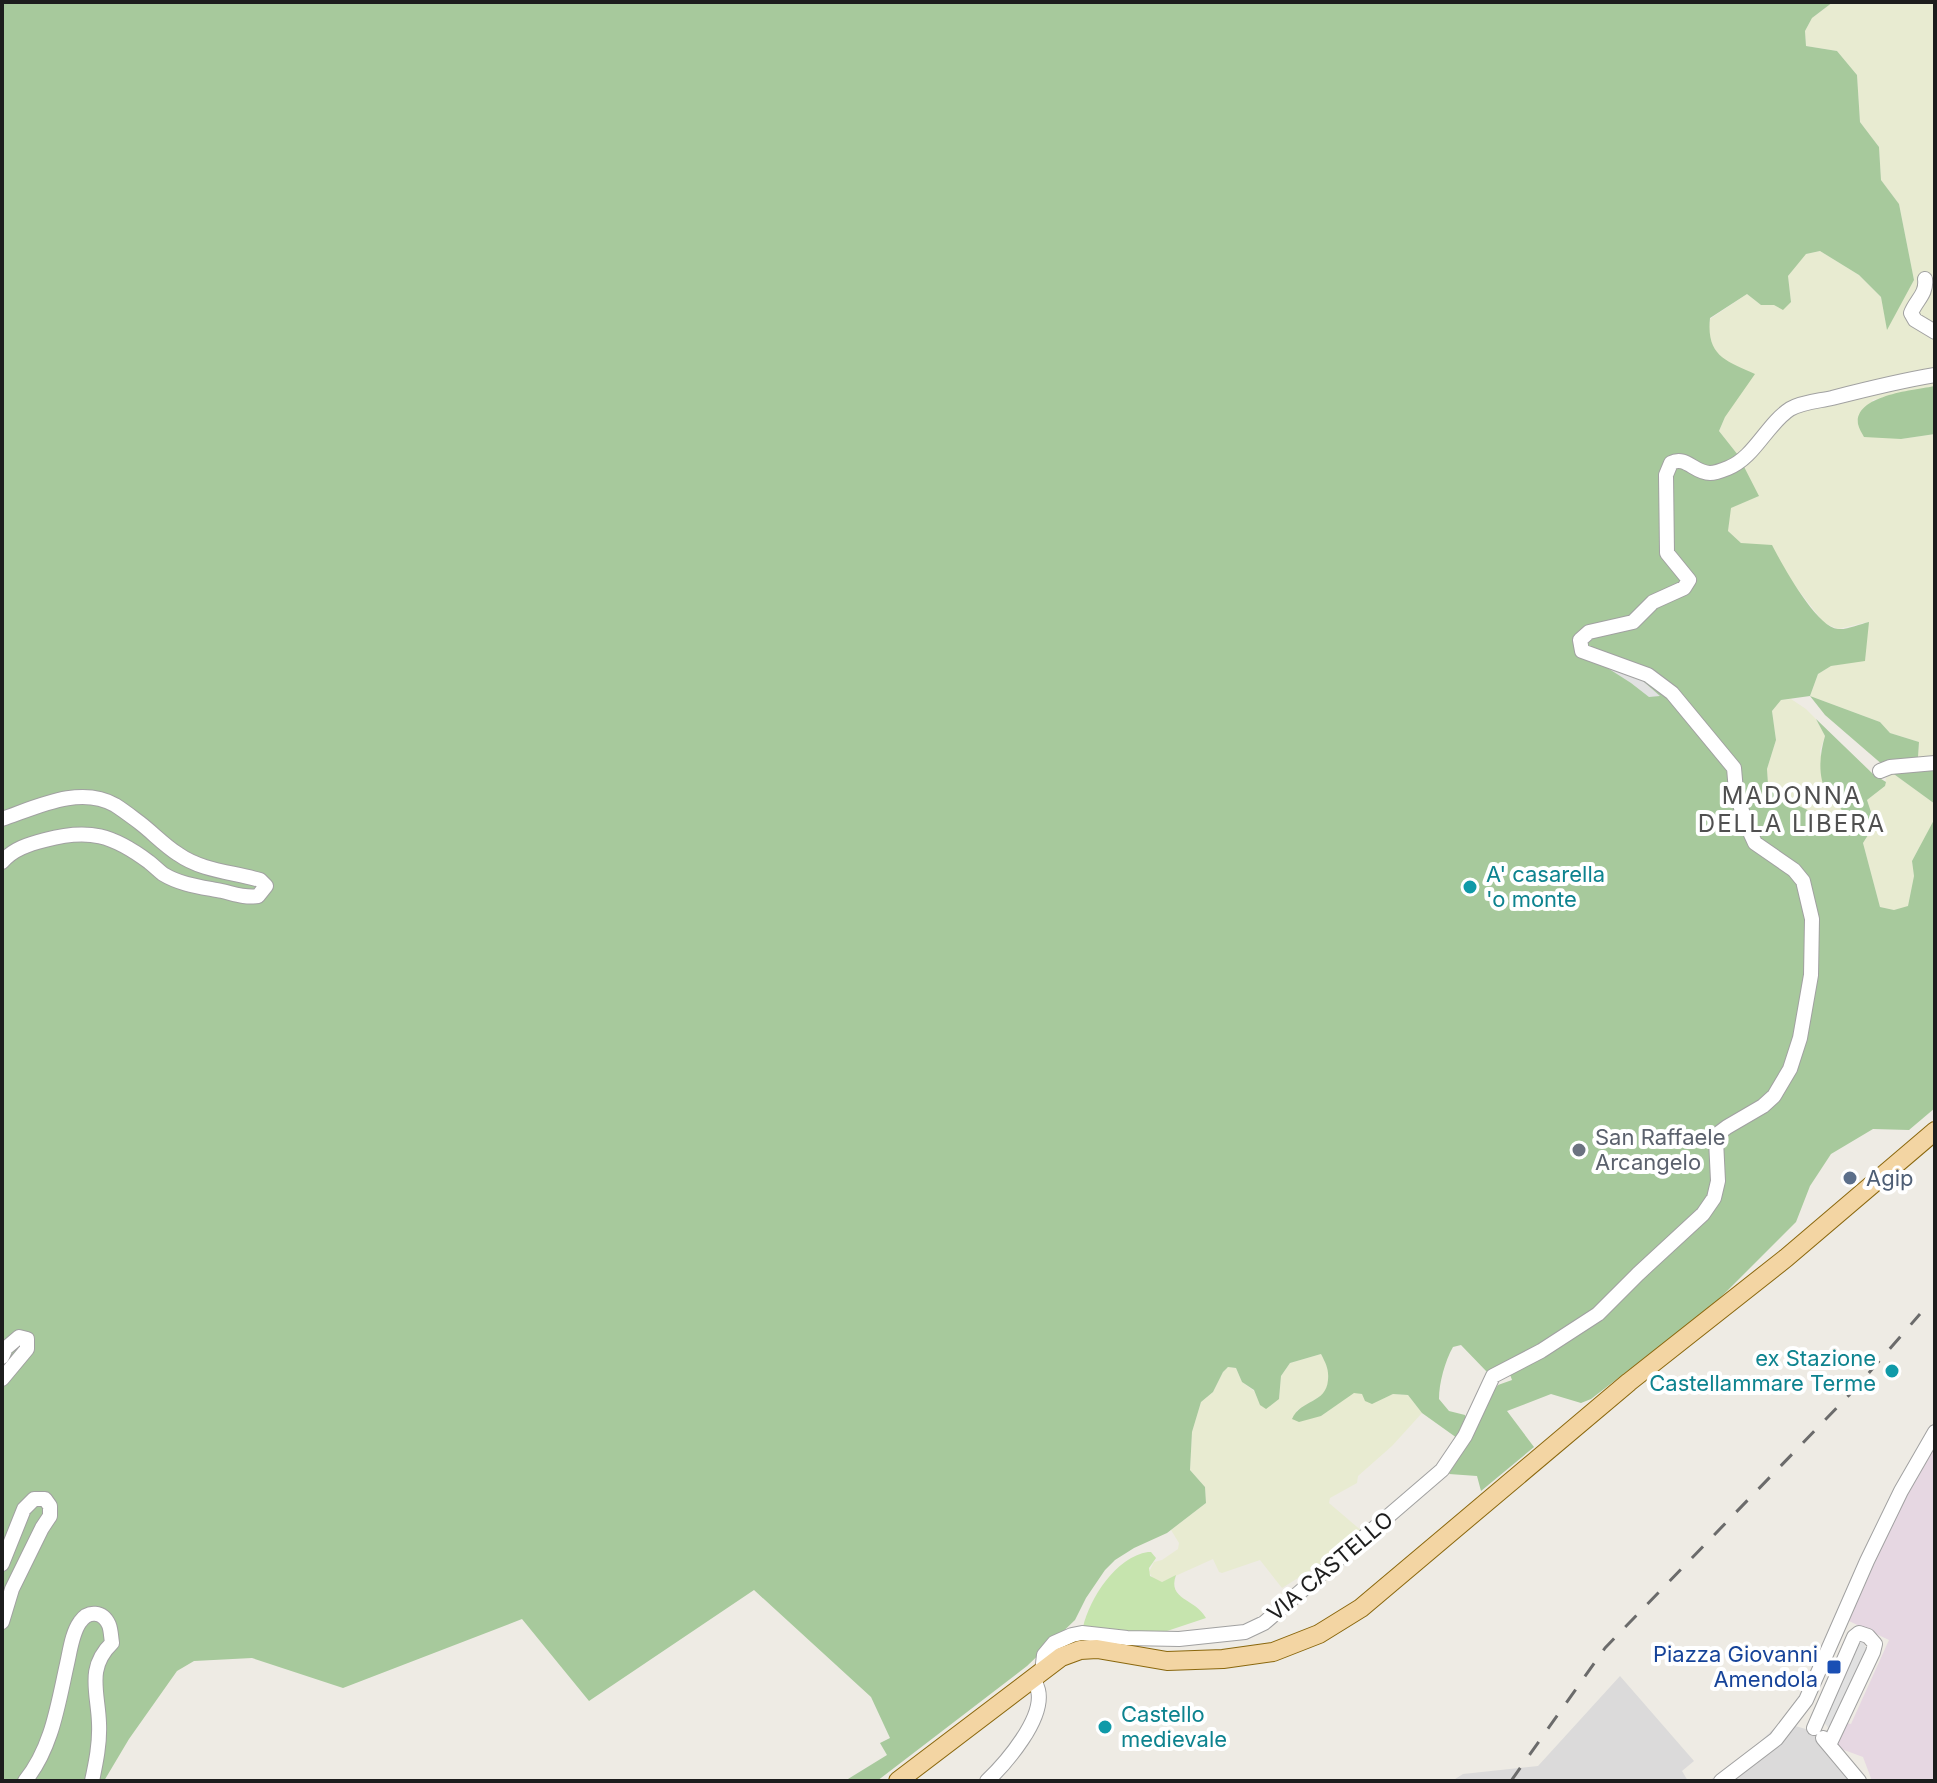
<svg xmlns="http://www.w3.org/2000/svg" width="1937" height="1783" font-family="Inter,sans-serif">
<rect width="100%" height="100%" fill="#eeebe4"/>
<!-- residential -->
<path fill="#dbdada" d="M 1620,1676 L 1694,1761 L 1682,1771 L 1688,1781 L 1452,1781 L 1463,1774 L 1538,1766 Z
M 1781,1722 L 1813,1731 L 1853,1781 L 1709,1781 L 1748,1753 Z"/>
<!-- industrial -->
<path fill="#e6d7e2" d="M 1935,1445 L 1935,1781 L 1872,1781 L 1863,1757 L 1836,1747 L 1846,1723 L 1851,1724 L 1889,1640 L 1849,1621 L 1893,1521 Z"/>
<!-- farmland -->
<path fill="#e8ebd1" d="M 1833,2 L 1935,2 L 1935,386 L 1872,400 L 1901,439 L 1935,434 L 1935,769 L 1921,772 L 1918,757 L 1919,742 L 1890,733 L 1880,722 L 1810,696 L 1818,674 L 1831,666 L 1865,660 L 1868,622 L 1838,629 L 1824,623 L 1796,587 L 1787,573 L 1741,543 L 1728,531 L 1730,508 L 1758,496 L 1738,455 L 1719,431 L 1725,417 L 1723,359 L 1712,347 L 1708,333 L 1710,319 L 1747,294 L 1761,305 L 1774,305 L 1791,302 L 1788,276 L 1805,254 L 1820,251 L 1859,275 L 1881,297 L 1887,328 L 1914,280 L 1899,204 L 1881,180 L 1879,147 L 1860,122 L 1857,75 L 1837,51 L 1806,46 L 1805,31 L 1812,18 Z
M 1791,699 L 1806,709 L 1816,719 L 1825,736 L 1820,751 L 1828,794 L 1841,807 L 1843,813 L 1833,822 L 1778,796 L 1768,784 L 1767,769 L 1776,740 L 1772,711 L 1781,700 Z
M 1891,772 L 1935,804 L 1935,819 L 1912,861 L 1914,876 L 1908,907 L 1894,910 L 1880,907 L 1863,843 L 1875,824 L 1867,800 L 1885,786 L 1886,778 Z
M 1321,1354 L 1327,1366 L 1329,1373 L 1328,1387 L 1324,1394 L 1296,1411 L 1321,1416 L 1354,1392 L 1362,1394 L 1372,1403 L 1393,1394 L 1408,1395 L 1422,1413 L 1392,1446 L 1358,1476 L 1357,1483 L 1330,1498 L 1329,1503 L 1363,1532 L 1338,1553 L 1282,1588 L 1260,1560 L 1222,1573 L 1219,1572 L 1213,1559 L 1162,1582 L 1153,1579 L 1149,1572 L 1154,1562 L 1162,1560 L 1178,1549 L 1179,1543 L 1171,1530 L 1206,1503 L 1205,1487 L 1190,1470 L 1192,1432 L 1201,1402 L 1213,1392 L 1223,1372 L 1228,1367 L 1236,1368 L 1242,1382 L 1254,1391 L 1260,1404 L 1279,1399 L 1281,1376 L 1290,1363 Z"/>
<!-- grass -->
<path fill="#c6e4ae" d="M 1148,1552 L 1151,1552 L 1156,1558 L 1149,1568 L 1150,1576 L 1162,1582 L 1176,1575 C 1167,1600 1195,1598 1206,1618 L 1164,1632 L 1140,1637 L 1083,1627 C 1090,1598 1116,1557 1148,1552 Z"/>
<!-- forest -->
<path fill="#a7c99c" d="M 2,2 L 1833,2 L 1812,18 L 1805,31 L 1806,46 L 1837,51 L 1857,75 L 1860,122 L 1879,147 L 1881,180 L 1899,204 L 1914,280 L 1887,330 L 1881,297 L 1859,275 L 1820,251 L 1806,254 L 1788,276 L 1791,302 L 1783,310 L 1774,305 L 1761,305 L 1747,294 L 1710,318 C 1706,356 1726,361 1755,374 L 1725,417 L 1719,431 L 1738,455 L 1759,496 L 1731,508 L 1728,531 L 1741,543 L 1772,545 C 1782,564 1816,627 1838,629 C 1847,630 1860,624 1869,622 L 1865,661 L 1831,666 L 1818,674 L 1810,696 L 1880,722 L 1890,733 L 1919,742 L 1918,757 L 1921,771 L 1935,769 L 1935,804 L 1891,772 L 1825,715 L 1810,696 L 1781,700 L 1772,711 L 1776,740 L 1767,769 L 1768,784 L 1778,796 L 1833,822 L 1843,813 C 1840,804 1832,801 1827,793 C 1817,776 1820,753 1825,736 L 1816,719 L 1873,774 L 1886,782 L 1885,786 L 1867,800 L 1875,824 L 1863,843 L 1880,907 L 1894,910 L 1908,906 L 1914,876 L 1912,861 L 1935,818 L 1935,1108 L 1909,1130 L 1873,1129 L 1831,1154 L 1810,1186 L 1796,1222 L 1713,1305 L 1591,1399 L 1581,1403 L 1551,1394 L 1507,1411 L 1534,1447 L 1481,1491 L 1477,1476 L 1449,1474 L 1481,1418 L 1487,1400 L 1498,1385 L 1512,1380 L 1506,1363 L 1487,1372 L 1461,1345 L 1453,1347 C 1445,1361 1439,1383 1439,1399 L 1449,1411 L 1465,1415 L 1467,1423 L 1457,1438 L 1422,1413 L 1408,1395 L 1393,1394 L 1372,1404 L 1365,1401 L 1362,1394 L 1354,1393 L 1321,1416 L 1299,1422 L 1292,1419 C 1301,1399 1326,1404 1328,1380 C 1329,1369 1326,1364 1321,1354 L 1290,1363 L 1281,1376 L 1279,1399 L 1266,1409 L 1260,1405 L 1254,1390 L 1242,1382 L 1236,1368 L 1228,1367 L 1223,1372 L 1213,1392 L 1201,1402 L 1192,1432 L 1190,1470 L 1205,1487 L 1206,1503 L 1167,1533 L 1134,1548 L 1115,1560 L 1105,1570 L 1086,1598 L 1075,1620 L 1027,1666 L 877,1781 L 850,1781 L 848,1779 L 887,1755 L 880,1743 L 890,1738 L 871,1697 L 754,1590 L 589,1701 L 522,1619 L 343,1688 L 252,1658 L 194,1661 L 177,1671 L 129,1739 L 104,1781 L 2,1781 Z
M 1935,386 L 1935,434 L 1901,439 L 1864,437 C 1862,433 1859,429 1858,424 C 1854,395 1915,390 1935,386 Z"/>
<!-- parking -->
<path fill="#e1e1e1" d="M 1608,665 L 1643,681 L 1660,696 L 1649,697 L 1631,683 L 1606,667 Z
M 1860,1635 L 1869,1655 L 1833,1735 L 1822,1719 Z"/>
<g fill="none" stroke-linecap="round" stroke-linejoin="round">
<!-- minor casing -->
<g stroke="#a1a1a1" stroke-width="16">
<path id="minor" d="M 1925,279 C 1927,294 1916,300 1911,313 L 1915,320 L 1935,332
M 1880,771 L 1890,767 L 1935,763
M 2,819 C 37,807 80,785 115,805 C 123,810 132,817 140,823 C 153,833 164,845 178,854 C 202,871 233,872 260,880 L 266,886 L 258,896 C 245,898 235,894 222,891 C 202,887 181,885 163,874 C 158,870 154,866 149,862 C 113,835 89,828 45,840 C 29,844 13,849 2,862
M 2,1357 L 6,1348 L 19,1337 L 27,1339 L 27,1349 L 2,1379
M 2,1564 L 24,1509 L 34,1499 L 45,1499 L 50,1506 L 50,1516 L 42,1528 L 12,1589 L 2,1622
M 1042,1672 L 1044,1655 L 1054,1643 L 1072,1635 L 1082,1633 L 1127,1638 L 1179,1639 L 1245,1632 L 1264,1623 L 1442,1470 L 1465,1436 L 1493,1376 L 1541,1351 L 1598,1314 L 1638,1274 L 1703,1214 L 1714,1198 L 1718,1181 L 1716,1140 L 1719,1133 L 1727,1127 L 1763,1106 L 1774,1096 L 1790,1069 L 1800,1038 L 1811,975 L 1812,919 L 1803,881 L 1794,870 L 1755,843 L 1745,821 L 1736,791 L 1734,768 L 1672,693 L 1648,675 L 1582,651 L 1580,640 L 1589,632 L 1633,622 L 1653,602 L 1684,588 L 1689,580 L 1667,553 L 1666,475 L 1671,463 C 1686,455 1694,473 1710,473 C 1715,473 1723,470 1728,468 C 1754,458 1767,424 1790,409 C 1802,402 1819,401 1832,398 C 1867,389 1899,381 1935,375
M 1814,1728 L 1854,1637 L 1859,1633 L 1868,1636 L 1875,1644 L 1873,1652 L 1829,1745
M 1823,1738 L 1859,1781
M 25,1781 C 52,1748 58,1704 67,1664 C 70,1651 72,1633 80,1622 C 88,1610 103,1611 109,1625 C 111,1630 111,1637 112,1643 C 86,1668 98,1692 99,1723 C 100,1743 96,1762 92,1781
M 987,1781 C 1006,1763 1045,1718 1038,1690 C 1037,1686 1035,1682 1033,1679
M 1721,1781 L 1776,1739 L 1806,1700 L 1867,1561 L 1901,1491 L 1935,1432"/>
</g>
<!-- major casing -->
<g stroke="#8a670d" stroke-width="20">
<path id="major" d="M 898,1781 L 1061,1657 L 1080,1650 L 1097,1649 L 1167,1661 L 1223,1659 L 1273,1652 L 1319,1634 L 1361,1608 L 1629,1382 L 1786,1258 L 1935,1131"/>
</g>
<!-- minor -->
<use href="#minor" stroke="#fff" stroke-width="14"/>
<!-- major -->
<use href="#major" stroke="#f3d5a3" stroke-width="18"/>
<!-- rail -->
<path stroke="#6b6b6b" stroke-width="3" stroke-dasharray="16 16" stroke-linecap="butt" d="M 1511,1781 L 1605,1648 L 1854,1390 L 1920,1314"/>
</g>
<!-- markers -->
<g fill="#0f9aa8" stroke="#fff" stroke-width="3">
<circle cx="1470" cy="887" r="8"/>
<circle cx="1892" cy="1371" r="8"/>
<circle cx="1105" cy="1727" r="8"/>
</g>
<circle fill="#6b7280" stroke="#fff" stroke-width="3" cx="1579" cy="1150" r="8"/>
<circle fill="#5c6f8a" stroke="#fff" stroke-width="3" cx="1850" cy="1178" r="8"/>
<rect fill="#1a4fb4" stroke="#fff" stroke-width="3" x="1826" y="1659" width="16" height="16" rx="4"/>
<g text-anchor="middle" dominant-baseline="central" stroke-width="8" stroke-linejoin="round" paint-order="stroke">
<!-- culture labels -->
<g font-size="22" fill="#0d838f" stroke="#fff" text-anchor="start">
<text x="1486" y="874">A' casarella<tspan x="1486" dy="25">'o monte</tspan></text>
<text x="1876" y="1358" text-anchor="end">ex Stazione<tspan x="1876" dy="25">Castellammare Terme</tspan></text>
<text x="1121" y="1714">Castello<tspan x="1121" dy="25">medievale</tspan></text>
</g>
<!-- worship labels -->
<g font-size="22" fill="#5b616d" stroke="#fff" text-anchor="start">
<text x="1595" y="1137">San Raffaele<tspan x="1595" dy="25">Arcangelo</tspan></text>
</g>
<!-- service labels -->
<g font-size="22" fill="#4e5e75" stroke="#fff" text-anchor="start">
<text x="1866" y="1178">Agip</text>
</g>
<!-- street labels -->
<g font-size="22" fill="#1d1d1d" stroke="#fff">
<text transform="translate(1330 1566) rotate(-40)">VIA CASTELLO</text>
</g>
<!-- transit labels -->
<g font-size="22" fill="#164399" stroke="#fff" text-anchor="end">
<text x="1818" y="1654">Piazza Giovanni<tspan x="1818" dy="25">Amendola</tspan></text>
</g>
<!-- neighbourhood labels -->
<g font-size="24" letter-spacing="2" fill="#505050" stroke="#fff">
<text x="1792" y="795">MADONNA<tspan x="1792" dy="28">DELLA LIBERA</tspan></text>
</g>
</g>
<!-- border -->
<rect width="1937" height="1783" fill="none" stroke="#1d1d1d" stroke-width="8"/>
</svg>
